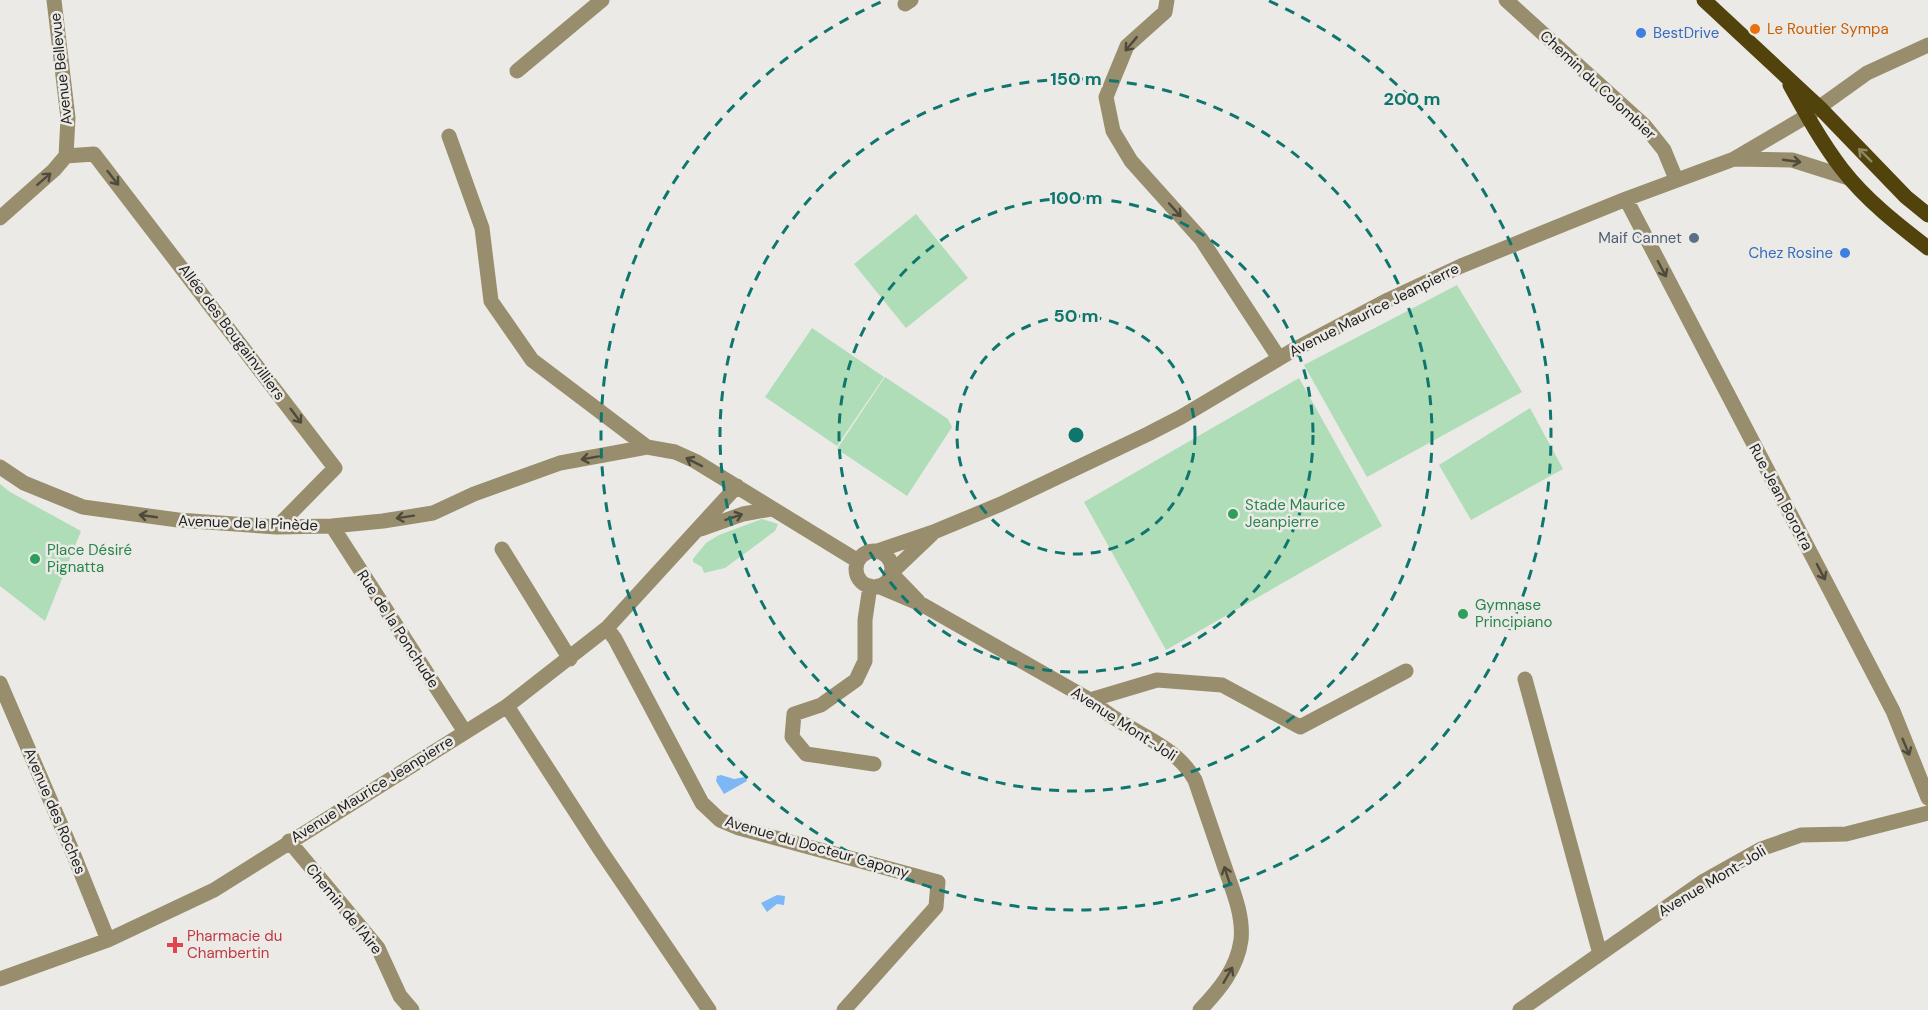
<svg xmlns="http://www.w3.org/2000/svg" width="1928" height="1010" font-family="'DM Sans',sans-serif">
<rect width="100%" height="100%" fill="#eceae6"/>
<!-- green -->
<path fill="#aeddb8" d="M 916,214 L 968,278 L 906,328 L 854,264 Z
M 1457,285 L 1522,392 L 1367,477 L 1304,365 Z
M 812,328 L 884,377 L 837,446 L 765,397 Z
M 885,377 L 948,419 L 952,427 L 907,496 L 837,449 Z
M 1299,378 L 1382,526 L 1166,650 L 1084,502 Z
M 1530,408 L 1563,469 L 1471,520 L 1439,465 Z
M 0,484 L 10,492 L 81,531 L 45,621 L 0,586 Z
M 762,519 L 778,524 L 775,531 L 725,568 L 704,573 L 702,567 L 693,562 L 693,559 L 706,543 L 719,535 Z"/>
<!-- water -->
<path fill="#7db7f5" d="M 721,775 L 734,779 L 745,777 L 747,781 L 724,794 L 716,781 L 717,776 Z
M 777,895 L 785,896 L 784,905 L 777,904 L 767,912 L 761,903 Z"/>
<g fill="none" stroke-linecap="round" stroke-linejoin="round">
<!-- minor -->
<path stroke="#988e6d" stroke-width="15" d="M 1167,0 L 1165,12 L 1127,46 L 1106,97 L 1113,131 L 1131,161 L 1201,239 L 1279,358
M 1506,0 L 1644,125 L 1664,150 L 1676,179
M 905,4 L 911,0
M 517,71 L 602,0
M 449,136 L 482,228 L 491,301 L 532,360 L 647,447
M 66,156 L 94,154 L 335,468 L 277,527
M 1734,159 L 1792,160 L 1849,178
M 1626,199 L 1893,711 L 1928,798
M 0,218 L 54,170 L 66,156 L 68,118 L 54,0
M 0,467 L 24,483 L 83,507 L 178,520 L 277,527 L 332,526 L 383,521 L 433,513 L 474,494 L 560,463 L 647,447 L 675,452 L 695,461 L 858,561
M 332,526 L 465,732
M 701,529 L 743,514 L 771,509
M 502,549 L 570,659
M 877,551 L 936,531 L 1001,504 L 1148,434 L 1181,417 L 1290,352 L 1388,300 L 1461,266 L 1626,199 L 1734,159 L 1807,116 L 1867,73 L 1928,45
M856 569a18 18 0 1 1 36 0a18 18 0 1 1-36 0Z
M 891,573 L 932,534
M 891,573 L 918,601
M 870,586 L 865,620 L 865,661 L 856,680 L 821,705 L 794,714 L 792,737 L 806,754 L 874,764
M 878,586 L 923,605 L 1090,700 C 1098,706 1105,712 1113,717 C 1143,737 1177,748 1195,780 C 1204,806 1213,833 1222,859 C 1230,884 1244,913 1241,940 C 1237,969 1219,990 1200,1010
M 607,628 L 615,639 L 702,803 L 720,820 L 739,828 L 938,882 L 936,907 L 844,1010
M 1525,679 L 1600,954
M 0,683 L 73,853 L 108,940
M 1090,700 L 1157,680 L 1222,685 L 1300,727 L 1406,671
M 507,706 L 599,848 L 709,1010
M 289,841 L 378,948 L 400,996 L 412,1010
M 0,979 L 108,940 L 214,890 L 507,706 L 607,628 L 737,486
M 1520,1010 L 1704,881 L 1761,849 L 1801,835 L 1846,834 L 1928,813"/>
<!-- major -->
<path stroke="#51430b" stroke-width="15" d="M 1704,0 L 1820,108 L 1906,197 L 1928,215
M 1790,85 C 1806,114 1822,143 1842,169 C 1866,200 1897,224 1928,248"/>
</g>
<!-- one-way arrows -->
<defs><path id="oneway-shaft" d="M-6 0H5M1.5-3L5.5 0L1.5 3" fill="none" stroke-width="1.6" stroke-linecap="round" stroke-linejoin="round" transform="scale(1.5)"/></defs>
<g stroke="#4e4a3c">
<use href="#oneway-shaft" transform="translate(1131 44) rotate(130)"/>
<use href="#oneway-shaft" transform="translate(1792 161) rotate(8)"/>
<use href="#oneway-shaft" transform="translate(113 178) rotate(52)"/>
<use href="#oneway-shaft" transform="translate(44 179) rotate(-41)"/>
<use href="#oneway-shaft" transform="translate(1175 210) rotate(48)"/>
<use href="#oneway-shaft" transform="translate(1662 269) rotate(62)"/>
<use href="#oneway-shaft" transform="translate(296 416) rotate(53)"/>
<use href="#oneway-shaft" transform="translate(590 458) rotate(170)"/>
<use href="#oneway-shaft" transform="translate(694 462) rotate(-153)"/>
<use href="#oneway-shaft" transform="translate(148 516) rotate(-172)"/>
<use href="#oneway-shaft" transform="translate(405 517) rotate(171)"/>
<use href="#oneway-shaft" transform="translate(734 517) rotate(-19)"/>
<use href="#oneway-shaft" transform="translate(1821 572) rotate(62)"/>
<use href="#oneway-shaft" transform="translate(1906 747) rotate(67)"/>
<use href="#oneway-shaft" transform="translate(1227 875) rotate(-108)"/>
<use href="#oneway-shaft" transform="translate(1228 975) rotate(-60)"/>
</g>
<use stroke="#8f8663" href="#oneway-shaft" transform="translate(1865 155) rotate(-135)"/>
<!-- distance rings -->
<g fill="none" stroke="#0f766e" stroke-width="3" stroke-dasharray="10 8">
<circle cx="1076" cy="435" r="119"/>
<circle cx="1076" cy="435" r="237"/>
<circle cx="1076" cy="435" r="356"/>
<path d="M1269 1A475 475 0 1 1 883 1"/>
</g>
<!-- markers -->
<circle fill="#e8710a" stroke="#eceae6" stroke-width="2" cx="1755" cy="29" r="6"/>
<g fill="#3f7fe0" stroke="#eceae6" stroke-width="2">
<circle cx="1641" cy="33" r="6"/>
<circle cx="1845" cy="253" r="6"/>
</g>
<circle fill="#5c6f8a" stroke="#eceae6" stroke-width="2" cx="1694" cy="238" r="6"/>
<g fill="#2e9e5b" stroke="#eceae6" stroke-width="2">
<circle cx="1233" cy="514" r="6"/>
<circle cx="35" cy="559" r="6"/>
<circle cx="1463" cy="614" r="6"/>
</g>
<path fill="#e0444e" stroke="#eceae6" stroke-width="2" d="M172 936h6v6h6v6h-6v6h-6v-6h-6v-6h6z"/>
<g text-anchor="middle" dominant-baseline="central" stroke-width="5" stroke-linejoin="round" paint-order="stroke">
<!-- food labels -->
<g font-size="15" fill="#c56008" stroke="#eceae6" text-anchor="start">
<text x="1767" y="29">Le Routier Sympa</text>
</g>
<!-- shop labels -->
<g font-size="15" fill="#366cbe" stroke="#eceae6" text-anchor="start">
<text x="1653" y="33">BestDrive</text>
<text x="1833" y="253" text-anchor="end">Chez Rosine</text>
</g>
<!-- street labels -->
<g font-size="15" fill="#1d1d1b" stroke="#eceae6">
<text transform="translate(61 69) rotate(-96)">Avenue Bellevue</text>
<text transform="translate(1598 85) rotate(43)">Chemin du Colombier</text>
<text transform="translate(1374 310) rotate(-27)">Avenue Maurice Jeanpierre</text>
<text transform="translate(232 332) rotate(53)">Allée des Bougainvilliers</text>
<text transform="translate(1781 497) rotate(62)">Rue Jean Borotra</text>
<text transform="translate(248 523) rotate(2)">Avenue de la Pinède</text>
<text transform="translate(398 629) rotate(57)">Rue de la Ponchude</text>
<text transform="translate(1124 724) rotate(33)">Avenue Mont-Joli</text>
<text transform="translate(372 789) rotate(-32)">Avenue Maurice Jeanpierre</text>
<text transform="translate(55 811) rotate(67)">Avenue des Roches</text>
<text transform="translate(817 847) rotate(16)">Avenue du Docteur Capony</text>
<text transform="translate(1712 881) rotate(-31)">Avenue Mont-Joli</text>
<text transform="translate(344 909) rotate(51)">Chemin de l'Aire</text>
</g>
<!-- service labels -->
<g font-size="15" fill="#4e5e75" stroke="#eceae6" text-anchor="end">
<text x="1682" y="238">Maif Cannet</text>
</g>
<!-- leisure labels -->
<g font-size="15" fill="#27864d" stroke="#eceae6" text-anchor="start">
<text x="1245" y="505">Stade Maurice<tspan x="1245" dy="17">Jeanpierre</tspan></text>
<text x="47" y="550">Place Désiré<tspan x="47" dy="17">Pignatta</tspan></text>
<text x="1475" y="605">Gymnase<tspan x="1475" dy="17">Principiano</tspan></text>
</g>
<!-- health labels -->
<g font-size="15" fill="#be3a42" stroke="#eceae6" text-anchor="start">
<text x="187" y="936">Pharmacie du<tspan x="187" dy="17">Chambertin</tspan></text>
</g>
</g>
<circle cx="1076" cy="435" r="9" fill="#0f766e" stroke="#eceae6" stroke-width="3"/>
<g font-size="18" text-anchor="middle" font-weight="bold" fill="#0f766e" stroke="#eceae6" stroke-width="5" stroke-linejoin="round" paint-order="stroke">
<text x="1076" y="85">150 m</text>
<text x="1412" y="105">200 m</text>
<text x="1076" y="204">100 m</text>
<text x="1076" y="322">50 m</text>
</g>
</svg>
